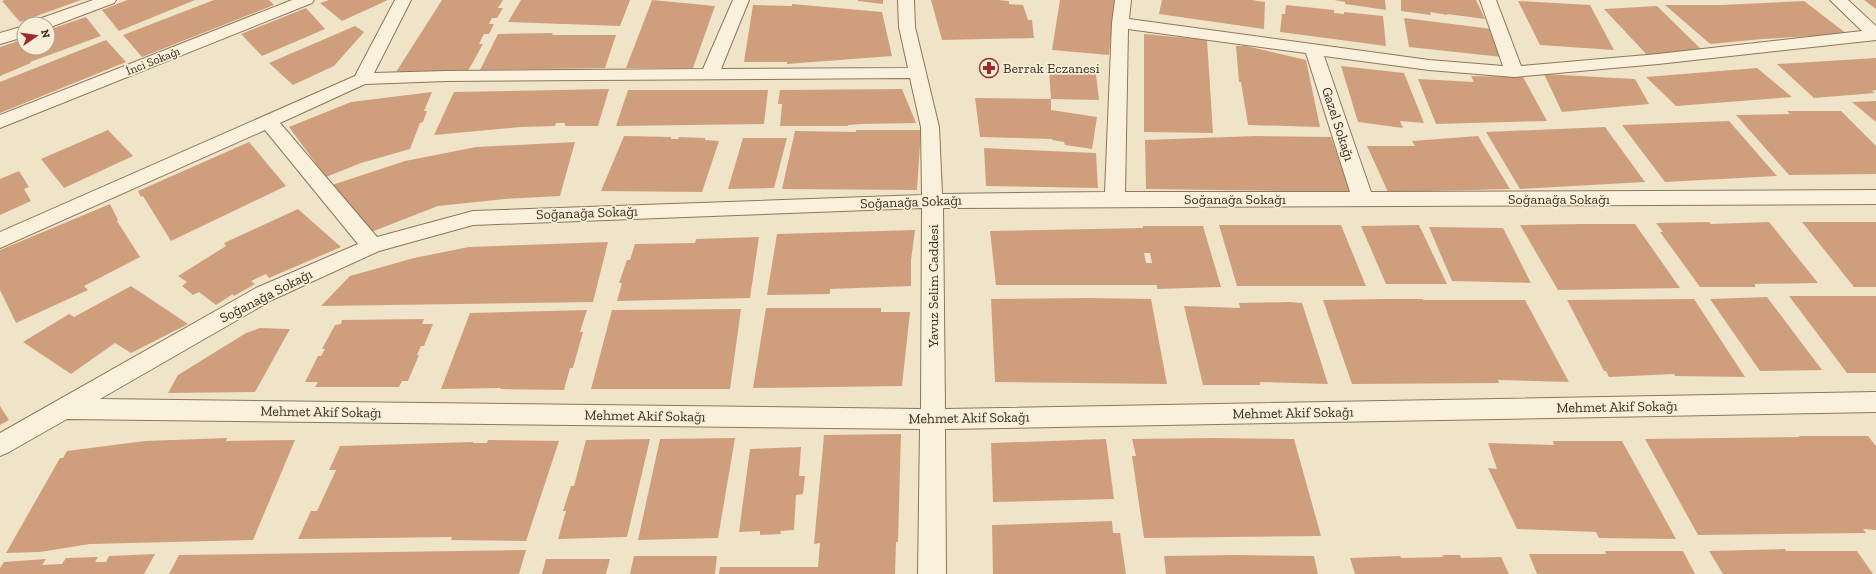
<svg xmlns="http://www.w3.org/2000/svg" width="1876" height="574" font-family="'Zilla Slab',serif">
<rect width="100%" height="100%" fill="#f0e4c8"/>
<!-- building -->
<path fill="#cf9f7d" fill-rule="evenodd" d="M 5,0 L 81,0 L 20,22 L 2,1 Z
M 127,0 L 195,0 L 119,31 L 102,10 Z
M 214,0 L 269,0 L 274,5 L 142,57 L 123,35 Z
M 329,0 L 388,0 L 342,21 L 320,3 Z
M 442,0 L 503,0 L 498,8 L 503,8 L 497,18 L 492,18 L 489,24 L 494,24 L 489,34 L 484,34 L 479,44 L 483,44 L 468,71 L 396,72 Z
M 521,0 L 630,0 L 620,26 L 508,22 Z
M 652,0 L 715,6 L 693,68 L 626,68 Z
M 858,0 L 883,0 L 883,4 L 858,1 Z
M 931,0 L 998,0 L 1009,1 L 1009,4 L 1023,5 L 1028,20 L 1032,20 L 1034,38 L 942,40 Z
M 1060,0 L 1114,0 L 1109,55 L 1052,50 Z
M 1162,0 L 1252,0 L 1265,2 L 1264,29 L 1159,14 Z
M 1334,0 L 1385,0 L 1386,10 L 1345,4 L 1345,2 Z
M 1401,0 L 1476,0 L 1485,19 L 1447,14 L 1447,15 L 1430,12 L 1431,15 L 1401,11 Z
M 1864,0 L 1876,0 L 1876,9 Z
M 1518,1 L 1590,5 L 1614,50 L 1540,45 Z
M 1804,1 L 1847,34 L 1762,39 L 1711,44 L 1709,43 L 1665,5 L 1721,5 Z
M 792,4 L 882,12 L 892,56 L 787,64 L 787,62 L 744,62 L 753,5 L 792,6 Z
M 1286,5 L 1334,10 L 1334,13 L 1344,14 L 1344,12 L 1383,16 L 1386,46 L 1280,32 L 1282,14 L 1285,14 Z
M 1657,6 L 1703,51 L 1647,55 L 1604,9 Z
M 306,8 L 325,29 L 262,56 L 241,34 Z
M 86,17 L 101,36 L 30,62 L 31,63 L 0,76 L 0,47 L 24,39 L 24,48 L 48,48 L 48,30 Z
M 1404,18 L 1492,29 L 1502,57 L 1409,47 Z
M 355,26 L 364,32 L 334,66 L 293,85 L 269,63 Z
M 553,33 L 552,35 L 616,35 L 605,68 L 480,70 L 498,34 Z
M 1144,34 L 1207,40 L 1213,133 L 1144,132 Z
M 106,40 L 126,62 L 0,113 L 0,82 Z
M 1236,46 L 1246,46 L 1306,60 L 1320,127 L 1248,125 L 1241,82 L 1239,82 Z
M 1876,58 L 1876,90 L 1872,91 L 1875,93 L 1814,98 L 1777,64 Z
M 1341,66 L 1404,73 L 1424,123 L 1400,121 L 1403,128 L 1358,122 Z
M 1757,68 L 1792,97 L 1676,106 L 1646,77 Z
M 1049,71 L 1096,74 L 1099,100 L 1051,99 Z
M 1544,74 L 1635,79 L 1649,104 L 1562,112 Z
M 1471,76 L 1523,77 L 1547,121 L 1436,124 L 1418,79 L 1474,82 Z
M 609,89 L 598,126 L 565,126 L 565,123 L 556,123 L 555,126 L 521,127 L 434,135 L 454,92 Z
M 902,89 L 916,123 L 862,124 L 848,125 L 848,126 L 780,126 L 782,104 L 778,104 L 780,90 Z
M 628,90 L 768,90 L 764,124 L 616,126 Z
M 432,92 L 424,111 L 427,111 L 423,122 L 420,123 L 410,149 L 361,163 L 326,177 L 289,127 L 351,102 Z
M 975,98 L 1051,99 L 1051,110 L 1097,117 L 1092,149 L 1065,145 L 1064,142 L 1052,140 L 1052,139 L 980,137 Z
M 1876,101 L 1876,122 L 1852,102 Z
M 1787,111 L 1841,111 L 1876,146 L 1876,174 L 1789,175 L 1736,115 L 1790,114 Z
M 1729,121 L 1777,176 L 1665,182 L 1622,125 Z
M 1605,127 L 1645,182 L 1520,189 L 1486,132 Z
M 108,130 L 133,156 L 64,188 L 41,159 Z
M 856,130 L 921,130 L 917,190 L 782,189 L 795,131 L 856,132 Z
M 624,136 L 671,137 L 671,139 L 678,139 L 679,137 L 705,138 L 705,140 L 719,141 L 702,192 L 601,191 Z
M 1256,136 L 1331,137 L 1350,192 L 1146,189 L 1145,140 Z
M 1478,136 L 1510,189 L 1388,192 L 1367,146 L 1415,146 L 1412,141 Z
M 743,138 L 787,138 L 774,188 L 728,189 Z
M 249,142 L 286,186 L 171,241 L 143,196 L 141,197 L 138,191 Z
M 575,142 L 560,196 L 505,199 L 438,206 L 366,234 L 329,186 L 405,161 L 476,147 Z
M 984,148 L 1096,153 L 1098,188 L 986,186 Z
M 19,171 L 29,187 L 24,189 L 31,201 L 0,215 L 0,179 Z
M 110,204 L 118,220 L 117,221 L 140,257 L 84,286 L 88,290 L 16,323 L 0,290 L 0,250 Z
M 298,209 L 341,247 L 269,278 L 266,274 L 251,281 L 255,284 L 234,296 L 233,294 L 216,305 L 199,292 L 193,295 L 182,286 L 187,282 L 178,276 L 226,246 L 224,243 Z
M 1709,222 L 1711,224 L 1769,222 L 1818,283 L 1755,284 L 1755,287 L 1700,287 L 1660,232 L 1663,232 L 1656,223 Z
M 1802,222 L 1876,222 L 1876,287 L 1854,287 Z
M 1582,224 L 1635,224 L 1680,288 L 1558,290 L 1520,225 Z
M 1219,225 L 1341,225 L 1366,286 L 1237,286 Z
M 1419,225 L 1447,284 L 1386,284 L 1361,226 Z
M 1143,226 L 1203,226 L 1221,287 L 1157,289 L 1157,285 L 996,285 L 990,231 L 1143,228 ZM 1144,253 L 1150,253 L 1152,263 L 1146,263 Z
M 1429,227 L 1503,228 L 1531,283 L 1452,281 Z
M 915,230 L 911,260 L 911,286 L 830,289 L 830,294 L 767,295 L 777,234 Z
M 759,237 L 750,298 L 617,301 L 622,283 L 619,283 L 627,260 L 630,260 L 635,244 L 695,243 L 696,239 Z
M 608,242 L 593,302 L 321,306 L 350,276 L 414,258 L 469,247 Z
M 131,286 L 188,324 L 131,353 L 115,343 L 71,374 L 23,342 L 69,314 L 74,317 Z
M 1789,296 L 1876,296 L 1876,373 L 1847,373 Z
M 1767,297 L 1822,370 L 1760,371 L 1710,299 Z
M 1088,298 L 1151,299 L 1167,384 L 995,382 L 991,299 Z
M 1385,299 L 1422,299 L 1424,300 L 1525,300 L 1569,382 L 1498,380 L 1499,383 L 1352,384 L 1323,300 Z
M 1694,299 L 1745,377 L 1675,376 L 1674,374 L 1609,377 L 1606,371 L 1604,371 L 1567,300 Z
M 1290,302 L 1302,303 L 1328,384 L 1260,382 L 1260,385 L 1203,385 L 1184,306 L 1240,308 L 1239,303 Z
M 766,308 L 881,308 L 881,312 L 910,312 L 902,386 L 753,388 Z
M 741,309 L 730,389 L 591,389 L 612,310 Z
M 587,310 L 580,332 L 583,332 L 573,368 L 570,368 L 564,390 L 500,389 L 501,388 L 441,389 L 470,313 Z
M 424,319 L 422,324 L 433,324 L 424,346 L 421,346 L 417,355 L 419,355 L 408,381 L 402,381 L 399,387 L 315,387 L 318,382 L 305,382 L 318,356 L 321,356 L 325,349 L 322,349 L 335,325 L 341,324 L 342,320 Z
M 260,328 L 290,329 L 255,392 L 168,393 L 178,375 L 246,333 Z
M 0,406 L 9,420 L 0,425 Z
M 901,434 L 898,542 L 896,542 L 895,574 L 719,574 L 720,567 L 818,567 L 820,543 L 814,544 L 824,435 Z
M 1798,436 L 1868,436 L 1876,446 L 1876,530 L 1863,529 L 1866,533 L 1698,535 L 1645,439 L 1800,437 Z
M 227,438 L 226,441 L 295,440 L 253,540 L 90,544 L 40,552 L 6,553 L 60,458 L 63,458 L 67,451 L 145,441 Z
M 735,438 L 718,538 L 638,540 L 660,439 Z
M 1213,438 L 1294,439 L 1321,536 L 1144,538 L 1132,456 L 1136,456 L 1132,439 Z
M 650,439 L 627,537 L 558,539 L 566,511 L 563,511 L 571,486 L 574,486 L 586,440 Z
M 1106,439 L 1114,499 L 993,502 L 991,443 Z
M 488,440 L 559,441 L 526,541 L 451,540 L 452,537 L 298,539 L 311,511 L 317,511 L 336,470 L 329,470 L 340,446 L 473,442 L 473,443 L 487,443 Z
M 1553,441 L 1622,441 L 1676,539 L 1599,538 L 1596,532 L 1517,529 L 1488,468 L 1497,469 L 1488,443 L 1554,445 Z
M 801,447 L 799,476 L 805,476 L 803,494 L 796,495 L 794,530 L 780,531 L 781,534 L 760,535 L 760,531 L 739,532 L 750,449 Z
M 1112,521 L 1113,533 L 1120,533 L 1126,574 L 993,574 L 992,525 Z
M 1785,549 L 1786,551 L 1857,551 L 1873,574 L 1723,574 L 1709,551 Z
M 526,550 L 519,574 L 169,574 L 179,555 Z
M 1605,551 L 1683,551 L 1695,574 L 1537,574 L 1529,554 L 1606,554 Z
M 155,554 L 144,574 L 0,574 L 0,568 L 4,562 L 46,559 L 42,565 L 62,564 L 66,558 L 98,557 L 95,562 L 106,562 L 109,556 Z
M 1236,555 L 1314,556 L 1318,574 L 1166,574 L 1164,556 Z
M 1442,555 L 1460,555 L 1461,558 L 1501,557 L 1509,574 L 1355,574 L 1350,558 L 1400,556 L 1401,558 L 1444,557 Z
M 634,556 L 717,556 L 715,574 L 630,574 Z
M 546,559 L 610,559 L 606,574 L 542,574 Z"/>
<g fill="none" stroke-linecap="round" stroke-linejoin="round">
<!-- minor casing -->
<g stroke="#8d765c" stroke-width="2">
<path id="minor" d="M 93,0 L 116,0 L 114,3 L 48,28 L 48,24 L 34,24 L 36,20 Z
M 292,0 L 314,0 L 312,3 L 0,128 L 0,115 Z
M 395,0 L 411,0 L 374,73 L 446,71 L 703,69 L 733,0 L 749,0 L 721,69 L 908,68 L 899,27 L 898,0 L 914,0 L 915,27 L 939,127 L 942,194 L 1105,192 L 1112,23 L 1115,0 L 1131,0 L 1129,19 L 1429,60 L 1503,66 L 1480,0 L 1496,0 L 1521,66 L 1658,54 L 1862,31 L 1830,0 L 1848,0 L 1876,26 L 1876,40 L 1658,64 L 1514,77 L 1429,70 L 1324,56 L 1371,192 L 1876,190 L 1876,204 L 943,208 L 945,409 L 1876,392 L 1876,412 L 945,429 L 946,574 L 918,574 L 920,429 L 67,419 L 9,452 L 0,456 L 0,433 L 256,288 L 358,244 L 265,130 L 0,248 L 0,232 L 355,76 ZM 1128,29 L 1306,53 L 1350,192 L 1125,192 ZM 910,78 L 921,127 L 922,195 L 473,211 L 377,237 L 280,123 L 365,84 L 446,81 ZM 922,208 L 921,409 L 100,399 L 272,300 L 379,251 L 473,225 Z
M 24,26 L 24,37 L 0,44 L 0,33 Z"/>
</g>
<!-- minor -->
<use href="#minor" fill="#faf1dc" fill-rule="evenodd"/>
</g>
<!-- icons -->
<defs>
<g id="pharmacy-ring" transform="scale(1)"><circle r="9.5" fill="#f7eed8" stroke="#9e2a2b" stroke-width="1.5"/><path d="M-2-6h4v4h4v4h-4v4h-4v-4h-4v-4h4Z" fill="#9e2a2b"/></g>
</defs>
<g fill-rule="evenodd">
<use href="#pharmacy-ring" x="989" y="68"/>
</g>
<g text-anchor="middle" dominant-baseline="central" stroke-width="3.5" stroke-linejoin="round" paint-order="stroke">
<!-- far-street labels -->
<g font-size="12" fill="#3d2e20" stroke="#f7eed8">
<text transform="translate(153 61) rotate(-22)">İnci Sokağı</text>
</g>
<!-- poi labels -->
<g font-size="14" fill="#3d2e20" stroke="#f7eed8" text-anchor="start">
<text x="1003" y="68">Berrak Eczanesi</text>
</g>
<!-- street labels -->
<g font-size="14" fill="#3d2e20" stroke="#f7eed8">
<text transform="translate(1338 124) rotate(72)">Gazel Sokağı</text>
<text x="1235" y="199">Soğanağa Sokağı</text>
<text x="1559" y="199">Soğanağa Sokağı</text>
<text transform="translate(911 202) rotate(-2)">Soğanağa Sokağı</text>
<text transform="translate(587 213) rotate(-2)">Soğanağa Sokağı</text>
<text transform="translate(933 286) rotate(-90)">Yavuz Selim Caddesi</text>
<text transform="translate(266 296) rotate(-27)">Soğanağa Sokağı</text>
<text transform="translate(1617 407) rotate(-1)">Mehmet Akif Sokağı</text>
<text transform="translate(321 412) rotate(1)">Mehmet Akif Sokağı</text>
<text transform="translate(1293 413) rotate(-1)">Mehmet Akif Sokağı</text>
<text transform="translate(645 416) rotate(1)">Mehmet Akif Sokağı</text>
<text transform="translate(969 418) rotate(-1)">Mehmet Akif Sokağı</text>
</g>
</g>
<!-- north arrow -->
<g transform="translate(36 36) rotate(77)"><circle r="19" fill="#f7eed8" stroke="#ada18e"/>
<path d="M0-3L7 15L0 10L-7 15Z" fill="#9e2a2b"/>
<text y="-6" font-size="11" font-weight="bold" text-anchor="middle" fill="#3d2e20">N</text>
</g>
</svg>
